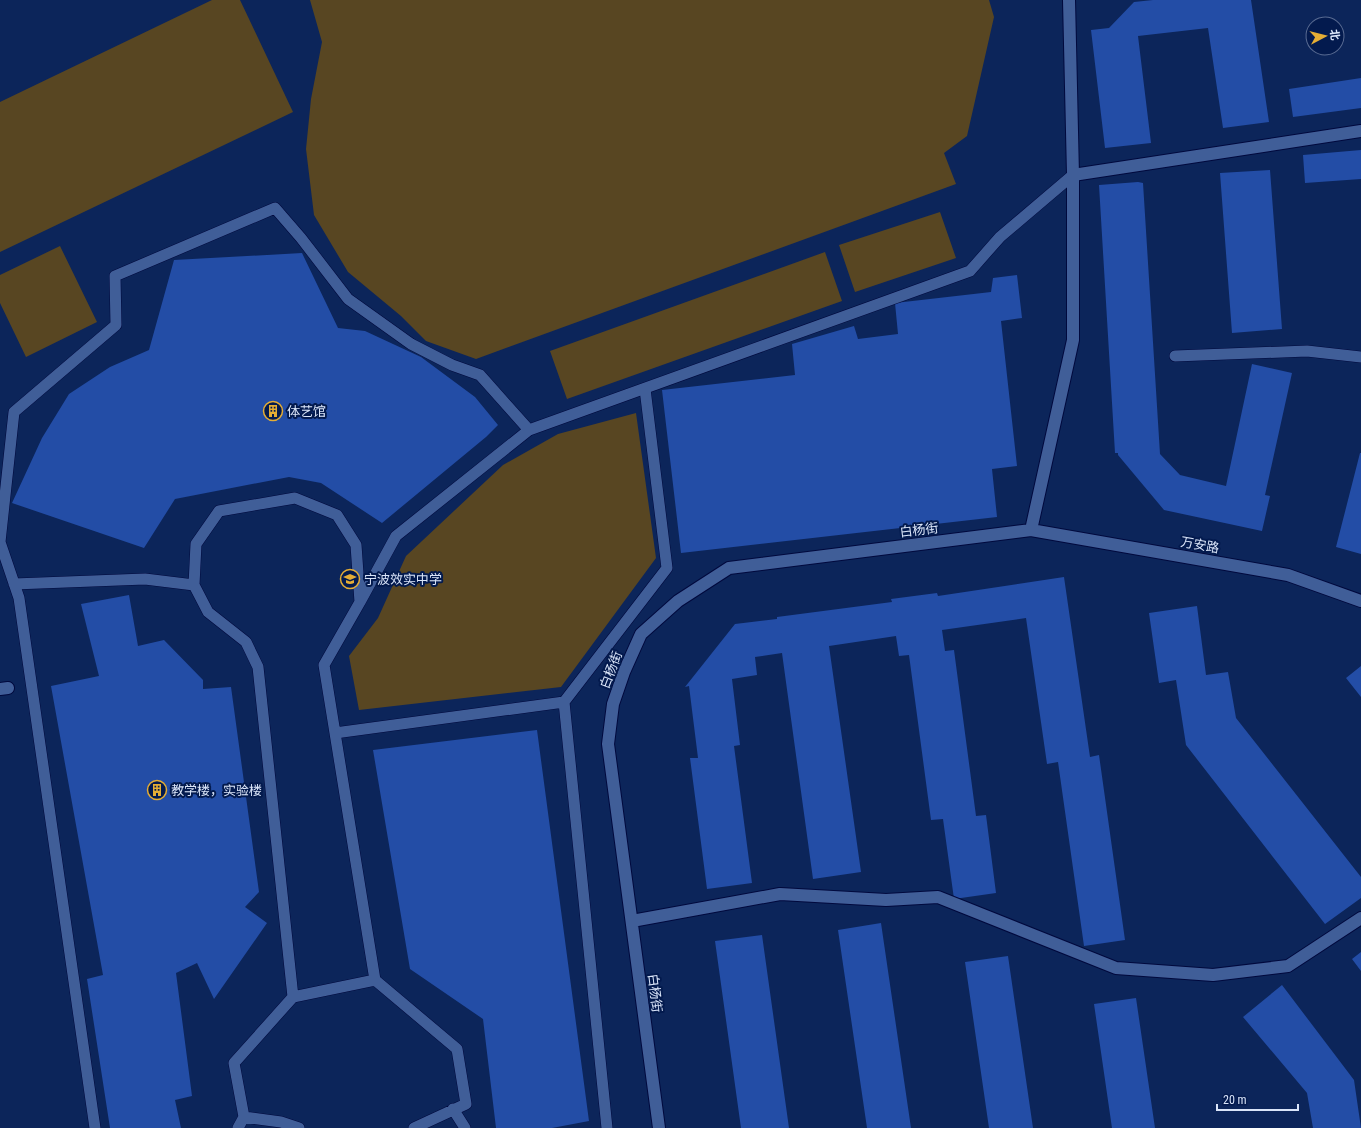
<svg xmlns="http://www.w3.org/2000/svg" width="1361" height="1128" font-family="'Roboto Condensed','Noto Sans SC',sans-serif">
<rect width="100%" height="100%" fill="#0c255a"/>
<!-- green -->
<path fill="#584622" d="M 212,0 L 240,0 L 293,112 L 0,252 L 0,102 Z
M 310,0 L 989,0 L 994,17 L 967,136 L 944,153 L 956,184 L 476,359 L 426,341 L 401,316 L 348,272 L 314,215 L 306,149 L 311,99 L 322,42 Z
M 940,212 L 956,258 L 855,292 L 839,245 Z
M 60,246 L 97,322 L 26,357 L 0,303 L 0,275 Z
M 825,252 L 842,301 L 567,399 L 550,351 Z
M 636,413 L 656,558 L 561,687 L 359,710 L 349,656 L 378,618 L 406,556 L 503,465 L 558,434 Z"/>
<!-- building -->
<path fill="#234da6" d="M 1153,0 L 1251,0 L 1269,122 L 1223,128 L 1208,28 L 1138,36 L 1151,143 L 1105,148 L 1091,30 L 1109,28 L 1134,2 Z
M 1361,78 L 1361,108 L 1293,117 L 1289,89 Z
M 1361,150 L 1361,179 L 1305,183 L 1303,155 Z
M 1270,170 L 1282,329 L 1232,333 L 1220,173 Z
M 1138,182 L 1143,183 L 1160,454 L 1180,475 L 1226,486 L 1252,364 L 1292,373 L 1265,495 L 1270,496 L 1262,531 L 1164,510 L 1118,455 L 1118,453 L 1115,453 L 1099,185 Z
M 302,253 L 338,328 L 365,331 L 421,357 L 475,397 L 498,425 L 486,437 L 382,523 L 321,483 L 289,477 L 175,499 L 144,548 L 12,503 L 42,438 L 69,394 L 110,367 L 149,350 L 174,260 Z
M 1017,275 L 1022,318 L 1001,321 L 1017,466 L 992,469 L 997,517 L 681,553 L 662,390 L 795,375 L 792,344 L 854,326 L 858,339 L 898,334 L 895,303 L 991,292 L 993,278 Z
M 1360,453 L 1361,453 L 1361,554 L 1336,547 Z
M 1064,577 L 1090,757 L 1099,755 L 1125,940 L 1084,946 L 1058,762 L 1047,764 L 1026,618 L 942,630 L 945,651 L 954,650 L 976,816 L 986,815 L 996,893 L 954,899 L 943,819 L 931,820 L 909,655 L 899,656 L 896,636 L 829,646 L 861,872 L 813,879 L 782,653 L 755,657 L 757,675 L 732,679 L 740,745 L 734,746 L 752,883 L 707,889 L 690,758 L 698,758 L 689,686 L 685,687 L 735,624 L 777,619 L 777,617 L 892,602 L 891,599 L 937,593 L 938,596 Z
M 129,595 L 138,646 L 164,640 L 203,680 L 203,689 L 231,687 L 259,892 L 245,907 L 267,923 L 214,999 L 197,963 L 176,973 L 192,1096 L 175,1100 L 181,1128 L 110,1128 L 87,979 L 103,975 L 51,686 L 99,676 L 81,604 Z
M 1197,606 L 1206,675 L 1228,672 L 1236,718 L 1361,877 L 1361,898 L 1325,924 L 1186,745 L 1176,680 L 1159,683 L 1149,613 Z
M 1361,666 L 1361,697 L 1346,678 Z
M 537,730 L 589,1121 L 552,1128 L 496,1128 L 483,1019 L 410,969 L 373,750 Z
M 881,923 L 911,1128 L 867,1128 L 838,930 Z
M 762,935 L 789,1128 L 741,1128 L 715,941 Z
M 1361,952 L 1361,971 L 1352,959 Z
M 1008,956 L 1033,1128 L 989,1128 L 965,962 Z
M 1282,985 L 1354,1080 L 1361,1128 L 1313,1128 L 1307,1093 L 1243,1017 Z
M 1136,998 L 1155,1128 L 1112,1128 L 1094,1004 Z"/>
<g fill="none" stroke-linecap="round" stroke-linejoin="round">
<!-- lane casing -->
<g stroke="#00093d" stroke-width="12">
<path id="lane" d="M 1175,356 L 1307,351 L 1361,357
M 14,584 L 145,579 L 194,585
M 360,602 L 396,536 L 529,430 L 970,271 L 1000,237 L 1073,175
M 564,702 L 607,1128
M 335,733 L 564,702 L 667,568 L 645,389
M 293,997 L 375,980
M 453,1109 L 465,1128
M 95,1128 L 19,598 L 0,542 L 14,412 L 116,325 L 115,276 L 275,208 L 301,238 L 348,299 L 411,344 L 452,365 L 480,375 L 529,430
M 238,1128 L 244,1117
M 299,1128 L 281,1122 L 244,1117 L 234,1063 L 293,997 L 258,667 L 246,642 L 208,612 L 194,585 L 196,544 L 219,511 L 295,498 L 337,515 L 356,545 L 360,602 L 324,665 L 375,980 L 457,1049 L 466,1104 L 414,1128"/>
</g>
<!-- street casing -->
<g stroke="#00093d" stroke-width="14">
<path id="street" d="M 1073,175 L 1361,131
M 1031,530 L 1073,340 L 1073,175 L 1069,0
M 0,689 L 8,688
M 632,921 L 780,894 L 886,900 L 938,897 L 1116,968 L 1213,975 L 1288,966 L 1361,918
M 659,1128 L 608,744 L 613,704 L 624,672 L 641,634 L 678,601 L 729,568 L 1031,530 L 1288,575 L 1361,601"/>
</g>
<!-- lane -->
<use href="#lane" stroke="#405e98" stroke-width="11"/>
<!-- street -->
<use href="#street" stroke="#405e98" stroke-width="12"/>
</g>
<!-- icons -->
<defs>
<g id="building-ring" transform="scale(1)"><circle r="9.5" fill="#031a4e" stroke="#e4ad35" stroke-width="1.5"/><path d="M-4-6H4V6H1V3H-1V6H-4ZM-2.5-4.3h1.7v1.8h-1.7ZM.8-4.3h1.7v1.8H.8ZM-2.5-1h1.7V.8h-1.7ZM.8-1h1.7V.8H.8Z" fill="#e4ad35"/></g>
<g id="school-ring" transform="scale(1)"><circle r="9.5" fill="#031a4e" stroke="#e4ad35" stroke-width="1.5"/><path d="M0-5L7-2L0 1L-7-2ZM-4 1L0 2.5L4 1V4Q0 6-4 4Z" fill="#e4ad35"/></g>
</defs>
<g fill-rule="evenodd">
<use href="#building-ring" x="273" y="411"/>
<use href="#school-ring" x="350" y="579"/>
<use href="#building-ring" x="157" y="790"/>
</g>
<g text-anchor="middle" dominant-baseline="central" stroke-width="4" stroke-linejoin="round" paint-order="stroke">
<!-- poi labels -->
<g font-size="13" fill="#dae5f9" stroke="#031a4e" text-anchor="start">
<text x="287" y="411">体艺馆</text>
<text x="364" y="579">宁波效实中学</text>
<text x="171" y="790">教学楼，实验楼</text>
</g>
<!-- street labels -->
<g font-size="13" fill="#dae5f9" stroke="#031a4e">
<text transform="translate(919 530) rotate(-7)">白杨街</text>
<text transform="translate(1200 545) rotate(10)">万安路</text>
<text transform="translate(611 670) rotate(-69)">白杨街</text>
<text transform="translate(655 993) rotate(83)">白杨街</text>
</g>
</g>
<!-- north arrow -->
<g transform="translate(1325 36) rotate(83)"><circle r="19" fill="#031a4e" stroke="#596b92"/>
<path d="M0-3L7 15L0 10L-7 15Z" fill="#e4ad35"/>
<text y="-6" font-size="11" font-weight="bold" text-anchor="middle" fill="#dae5f9">北</text>
</g>
<!-- scale -->
<path d="M1217 1104v6h81v-6" fill="none" stroke="#dae5f9" stroke-width="2"/>
<text x="1223" y="1104" font-size="12" fill="#dae5f9" stroke="#031a4e" stroke-width="3" paint-order="stroke">20 m</text>
</svg>
